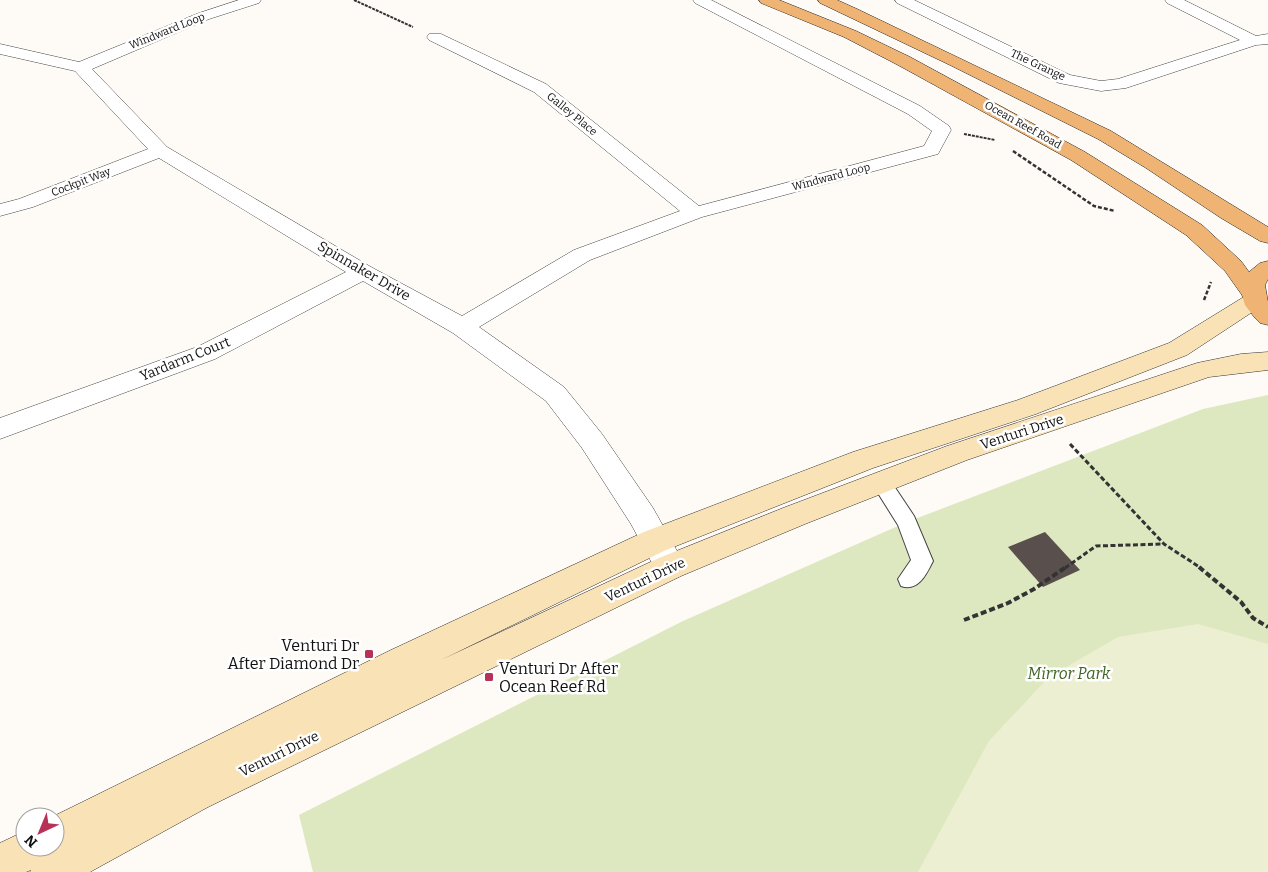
<svg xmlns="http://www.w3.org/2000/svg" width="1268" height="872" font-family="Bitter,serif">
<rect width="100%" height="100%" fill="#fefaf5"/>
<!-- green -->
<path fill="#dee8c0" d="M 1268,395 L 1268,872 L 313,872 L 299,815 L 683,621 L 907,522 L 1203,409 Z"/>
<!-- pitch -->
<path fill="#ecefd1" d="M 1198,624 L 1268,644 L 1268,872 L 918,872 L 989,741 L 1049,677 L 1118,637 Z"/>
<!-- building -->
<path fill="#594f4d" d="M 1045,532 L 1080,570 L 1043,587 L 1008,547 Z"/>
<g fill="none" stroke-linecap="round" stroke-linejoin="round">
<!-- lane casing -->
<g stroke="#444" stroke-width="2">
<path id="lane" d="M 881,474 L 888,477 L 914,516 L 933,561 C 926,575 918,592 901,586 L 898,579 L 911,560 L 898,525 L 871,482 L 874,477 Z"/>
</g>
<!-- street casing -->
<g stroke="#444" stroke-width="1">
<path id="street" d="M 239,0 L 261,0 L 259,3 L 209,19 L 92,69 L 167,147 L 371,267 L 462,316 L 574,250 L 680,211 L 534,92 L 429,40 L 427,37 L 429,34 L 441,34 L 546,84 L 699,206 L 924,146 L 932,131 L 908,114 L 695,3 L 693,0 L 711,0 L 920,106 L 949,126 L 951,130 L 938,154 L 702,217 L 590,260 L 479,327 L 564,387 L 602,434 L 653,508 L 686,567 L 681,576 L 670,580 L 659,576 L 631,524 L 582,448 L 546,401 L 453,333 L 363,281 L 215,359 L 0,439 L 0,418 L 197,347 L 346,272 L 159,158 L 33,207 L 0,216 L 0,204 L 19,199 L 148,149 L 75,71 L 0,54 L 0,44 L 79,62 L 199,13 Z
M 895,0 L 914,0 L 1070,75 L 1101,81 L 1118,79 L 1240,40 L 1167,3 L 1165,0 L 1184,0 L 1256,36 L 1268,34 L 1268,44 L 1256,45 L 1126,88 L 1101,91 L 1059,83 L 897,3 Z"/>
</g>
<!-- secondary casing -->
<g stroke="#333" stroke-width="1">
<path id="secondary" d="M 1255,293 L 1263,295 L 1267,300 L 1263,305 L 1187,355 L 1036,414 L 873,468 L 666,550 L 441,660 L 659,558 L 783,508 L 947,446 L 1197,363 L 1241,354 L 1268,352 L 1268,370 L 1209,377 L 967,460 L 805,524 L 681,576 L 208,807 L 90,872 L 30,872 L 31,870 L 26,872 L 0,872 L 0,843 L 25,831 L 25,847 L 55,847 L 55,817 L 52,817 L 391,650 L 644,532 L 853,452 L 1018,400 L 1169,343 L 1247,295 Z"/>
</g>
<!-- primary casing -->
<g stroke="#222" stroke-width="1">
<path id="primary" d="M 759,0 L 779,0 L 856,31 L 910,57 L 1085,152 L 1202,225 L 1241,261 L 1249,272 L 1260,263 L 1268,261 L 1268,279 L 1265,285 L 1268,302 L 1268,325 L 1260,323 L 1255,318 L 1245,305 L 1242,295 L 1225,271 L 1186,235 L 1071,160 L 898,65 L 844,37 L 761,3 Z
M 818,0 L 837,0 L 857,9 L 1111,131 L 1268,227 L 1268,243 L 1260,241 L 1221,218 L 1146,168 L 1098,139 L 952,66 L 820,3 Z"/>
</g>
<!-- path-far3 -->
<path stroke="#333" stroke-width="2" stroke-dasharray="3 1" stroke-linecap="butt" d="M 354,0 L 413,27
M 964,134 L 995,140"/>
<!-- path-far2 -->
<path stroke="#333" stroke-width="2.5" stroke-dasharray="4 2" stroke-linecap="butt" d="M 1013,151 L 1094,206 L 1115,211
M 1204,300 L 1211,282"/>
<!-- path-far1 -->
<path stroke="#333" stroke-width="3" stroke-dasharray="5 2.5" stroke-linecap="butt" d="M 1070,444 L 1164,544 L 1201,568
M 1065,568 L 1096,546 L 1163,544"/>
<!-- path -->
<path stroke="#333" stroke-width="4" stroke-dasharray="6 3" stroke-linecap="butt" d="M 1199,567 L 1241,602 L 1253,618 L 1268,627
M 964,620 L 1008,603 L 1034,589 L 1066,567"/>
<!-- lane -->
<use href="#lane" fill="#fff" fill-rule="evenodd"/>
<!-- street -->
<use href="#street" fill="#fff" fill-rule="evenodd"/>
<!-- secondary -->
<use href="#secondary" fill="#f9e2b5" fill-rule="evenodd"/>
<!-- primary -->
<use href="#primary" fill="#efb474" fill-rule="evenodd"/>
</g>
<!-- markers -->
<g fill="#b83157" stroke="#fff" stroke-width="2">
<rect x="364" y="649" width="10" height="10" rx="2.5"/>
<rect x="484" y="672" width="10" height="10" rx="2.5"/>
</g>
<g text-anchor="middle" dominant-baseline="central" stroke-width="5" stroke-linejoin="round" paint-order="stroke">
<!-- far-street labels -->
<g font-size="11" fill="#111" stroke="#fff">
<text transform="translate(167 31) rotate(-22)">Windward Loop</text>
<text transform="translate(1038 65) rotate(25)">The Grange</text>
<text transform="translate(572 114) rotate(39)">Galley Place</text>
<text transform="translate(1023 125) rotate(29)">Ocean Reef Road</text>
<text transform="translate(831 177) rotate(-15)">Windward Loop</text>
<text transform="translate(81 182) rotate(-21)">Cockpit Way</text>
</g>
<!-- street labels -->
<g font-size="14" fill="#111" stroke="#fff">
<text transform="translate(364 271) rotate(30)">Spinnaker Drive</text>
<text transform="translate(185 359) rotate(-22)">Yardarm Court</text>
<text transform="translate(1022 432) rotate(-18)">Venturi Drive</text>
<text transform="translate(645 580) rotate(-25)">Venturi Drive</text>
<text transform="translate(279 754) rotate(-26)">Venturi Drive</text>
</g>
<!-- near-poi labels -->
<g font-size="16" fill="#111" stroke="#fff" text-anchor="end">
<text x="359" y="645">Venturi Dr<tspan x="359" dy="18">After Diamond Dr</tspan></text>
<text x="499" y="668" text-anchor="start">Venturi Dr After<tspan x="499" dy="18">Ocean Reef Rd</tspan></text>
</g>
<!-- near-park labels -->
<g font-size="16" font-style="italic" fill="#416524" stroke="#fff">
<text x="1069" y="673">Mirror Park</text>
</g>
</g>
<!-- north arrow -->
<g transform="translate(40 832) rotate(224)"><circle r="24" fill="#ffffff" stroke="#a0a0a0"/>
<path d="M0-4L9 19L0 12L-9 19Z" fill="#b83157"/>
<text y="-8" font-size="14" font-weight="bold" text-anchor="middle" fill="#111111">N</text>
</g>
</svg>
